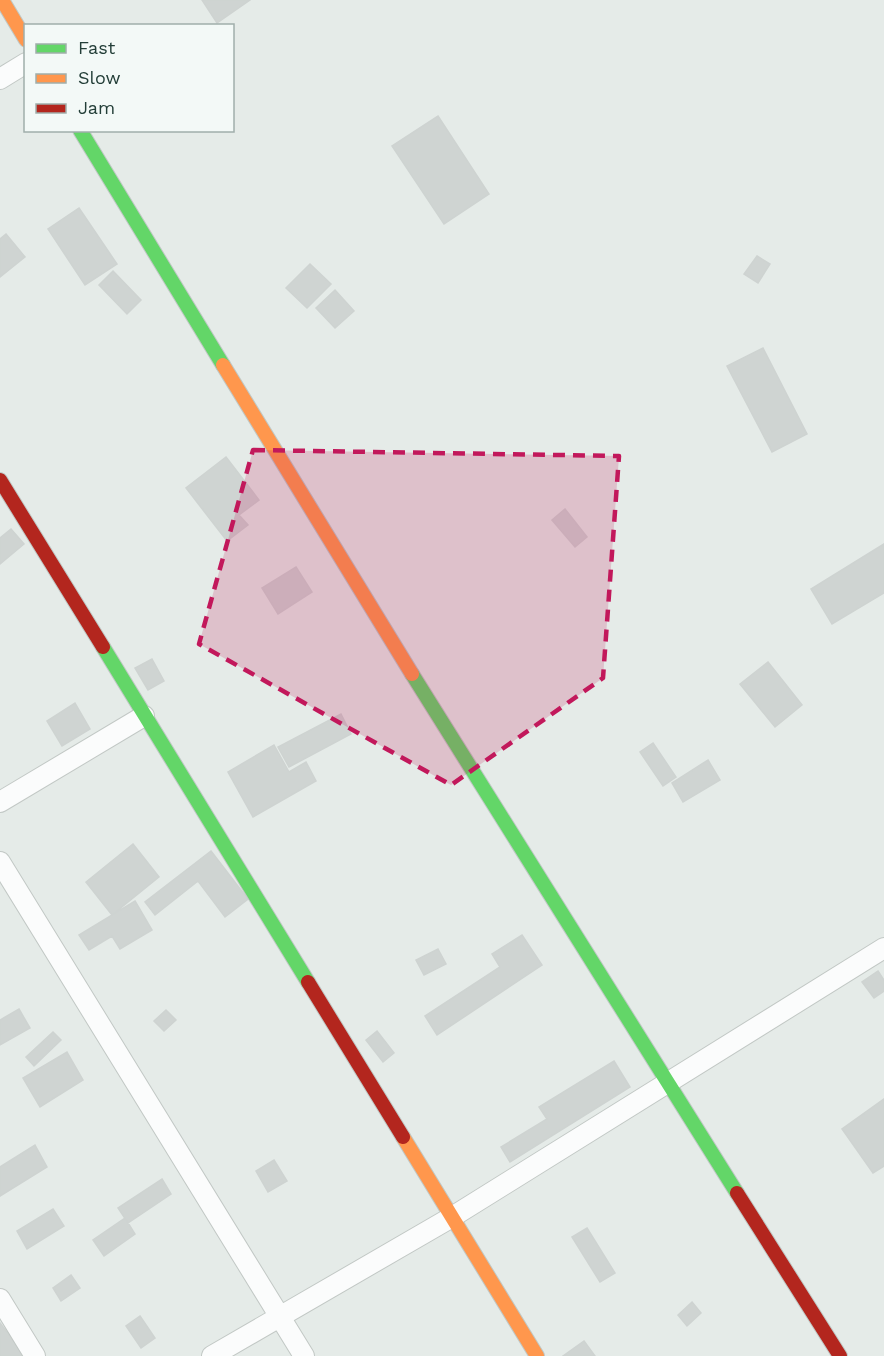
<svg xmlns="http://www.w3.org/2000/svg" width="884" height="1356" font-family="'Work Sans',sans-serif">
<rect width="100%" height="100%" fill="#e5ebe8"/>
<!-- building -->
<path fill="#cfd4d2" stroke="#ced3d1" stroke-width="1.5" d="M 202,0 L 250,0 L 217,23 Z
M 438,116 L 489,194 L 444,224 L 392,146 Z
M 79,208 L 117,264 L 85,285 L 48,229 Z
M 6,234 L 25,257 L 0,277 L 0,239 Z
M 757,256 L 770,264 L 758,283 L 744,274 Z
M 310,264 L 331,284 L 307,308 L 286,288 Z
M 113,271 L 141,300 L 127,314 L 99,285 Z
M 335,290 L 354,311 L 335,328 L 316,308 Z
M 763,348 L 807,434 L 772,452 L 727,366 Z
M 226,457 L 259,500 L 239,515 L 248,525 L 227,541 L 186,488 Z
M 565,509 L 587,537 L 575,547 L 552,520 Z
M 11,529 L 24,544 L 0,564 L 0,538 Z
M 884,544 L 884,593 L 832,624 L 811,589 Z
M 296,567 L 312,592 L 278,614 L 262,588 Z
M 152,659 L 164,681 L 148,690 L 135,668 Z
M 768,662 L 802,705 L 775,727 L 740,684 Z
M 75,703 L 90,729 L 62,746 L 47,721 Z
M 341,714 L 351,734 L 289,767 L 278,747 Z
M 653,743 L 676,777 L 663,786 L 640,752 Z
M 274,745 L 289,772 L 306,762 L 316,781 L 253,817 L 228,772 Z
M 708,760 L 720,780 L 683,802 L 672,783 Z
M 133,844 L 159,877 L 112,915 L 86,882 Z
M 211,851 L 248,899 L 225,917 L 198,881 L 155,915 L 145,902 Z
M 135,901 L 152,930 L 120,949 L 112,936 L 89,950 L 79,935 Z
M 522,935 L 542,965 L 437,1035 L 425,1016 L 500,967 L 492,954 Z
M 438,949 L 446,964 L 424,975 L 416,960 Z
M 878,971 L 884,980 L 884,991 L 874,998 L 862,982 Z
M 19,1009 L 30,1028 L 0,1045 L 0,1020 Z
M 166,1010 L 176,1020 L 164,1031 L 154,1021 Z
M 377,1031 L 394,1053 L 383,1062 L 366,1040 Z
M 53,1032 L 61,1040 L 34,1066 L 26,1057 Z
M 67,1052 L 83,1080 L 40,1107 L 23,1078 Z
M 614,1061 L 630,1087 L 510,1162 L 501,1147 L 547,1119 L 539,1107 Z
M 884,1099 L 884,1166 L 873,1173 L 842,1129 Z
M 35,1145 L 47,1167 L 0,1196 L 0,1167 Z
M 274,1160 L 287,1181 L 268,1192 L 256,1171 Z
M 162,1179 L 171,1194 L 128,1223 L 118,1208 Z
M 53,1209 L 64,1226 L 27,1249 L 17,1231 Z
M 125,1218 L 135,1234 L 104,1256 L 93,1240 Z
M 587,1228 L 615,1273 L 600,1282 L 572,1237 Z
M 71,1275 L 80,1288 L 61,1301 L 53,1288 Z
M 692,1302 L 701,1313 L 687,1326 L 678,1315 Z
M 140,1316 L 155,1338 L 141,1348 L 126,1326 Z
M 0,1323 L 25,1356 L 0,1356 Z
M 584,1341 L 595,1356 L 563,1356 Z"/>
<g fill="none" stroke-linecap="round" stroke-linejoin="round">
<!-- street casing -->
<g stroke="#c2c8c5" stroke-width="22">
<path id="street" d="M 0,79 L 26,63
M 0,802 L 144,716
M 0,862 L 304,1356
M 0,1299 L 35,1356
M 212,1356 L 452,1217 L 884,948"/>
</g>
<!-- fast casing -->
<g stroke="#c0c8c5" stroke-width="16">
<path id="fast" d="M 80,130 L 223,365
M 103,647 L 308,982
M 412,674 L 737,1193"/>
</g>
<!-- slow casing -->
<g stroke="#c0c8c5" stroke-width="16">
<path id="slow" d="M 2,0 L 26,40
M 223,365 L 412,674
M 403,1137 L 537,1356"/>
</g>
<!-- jam casing -->
<g stroke="#c0c8c5" stroke-width="16">
<path id="jam" d="M 0,480 L 103,647
M 308,982 L 403,1137
M 737,1193 L 840,1356"/>
</g>
<!-- street -->
<use href="#street" stroke="#fbfcfc" stroke-width="20"/>
<!-- fast -->
<use href="#fast" stroke="#63d668" stroke-width="14"/>
<!-- slow -->
<use href="#slow" stroke="#ff974d" stroke-width="14"/>
<!-- jam -->
<use href="#jam" stroke="#b3261e" stroke-width="14"/>
</g>
<!-- marked area -->
<path fill="#c2185b" fill-opacity="0.2" stroke="#c2185b" stroke-width="4.5" stroke-dasharray="12 8" stroke-linejoin="round" d="M 253,450 L 619,456 L 603,678 L 451,785 L 199,644 Z"/>
<!-- legend -->
<rect x="24" y="24" width="210" height="108" fill="#f3f9f7" stroke="#a0aeab" stroke-width="1.5"/>
<rect x="36" y="44" width="30" height="9" fill="#63d668" stroke="#a0aeab" stroke-width="1.5"/>
<text x="78" y="54" font-size="18" fill="#233e38">Fast</text>
<rect x="36" y="74" width="30" height="9" fill="#ff974d" stroke="#a0aeab" stroke-width="1.5"/>
<text x="78" y="84" font-size="18" fill="#233e38">Slow</text>
<rect x="36" y="104" width="30" height="9" fill="#b3261e" stroke="#a0aeab" stroke-width="1.5"/>
<text x="78" y="114" font-size="18" fill="#233e38">Jam</text>
</svg>
